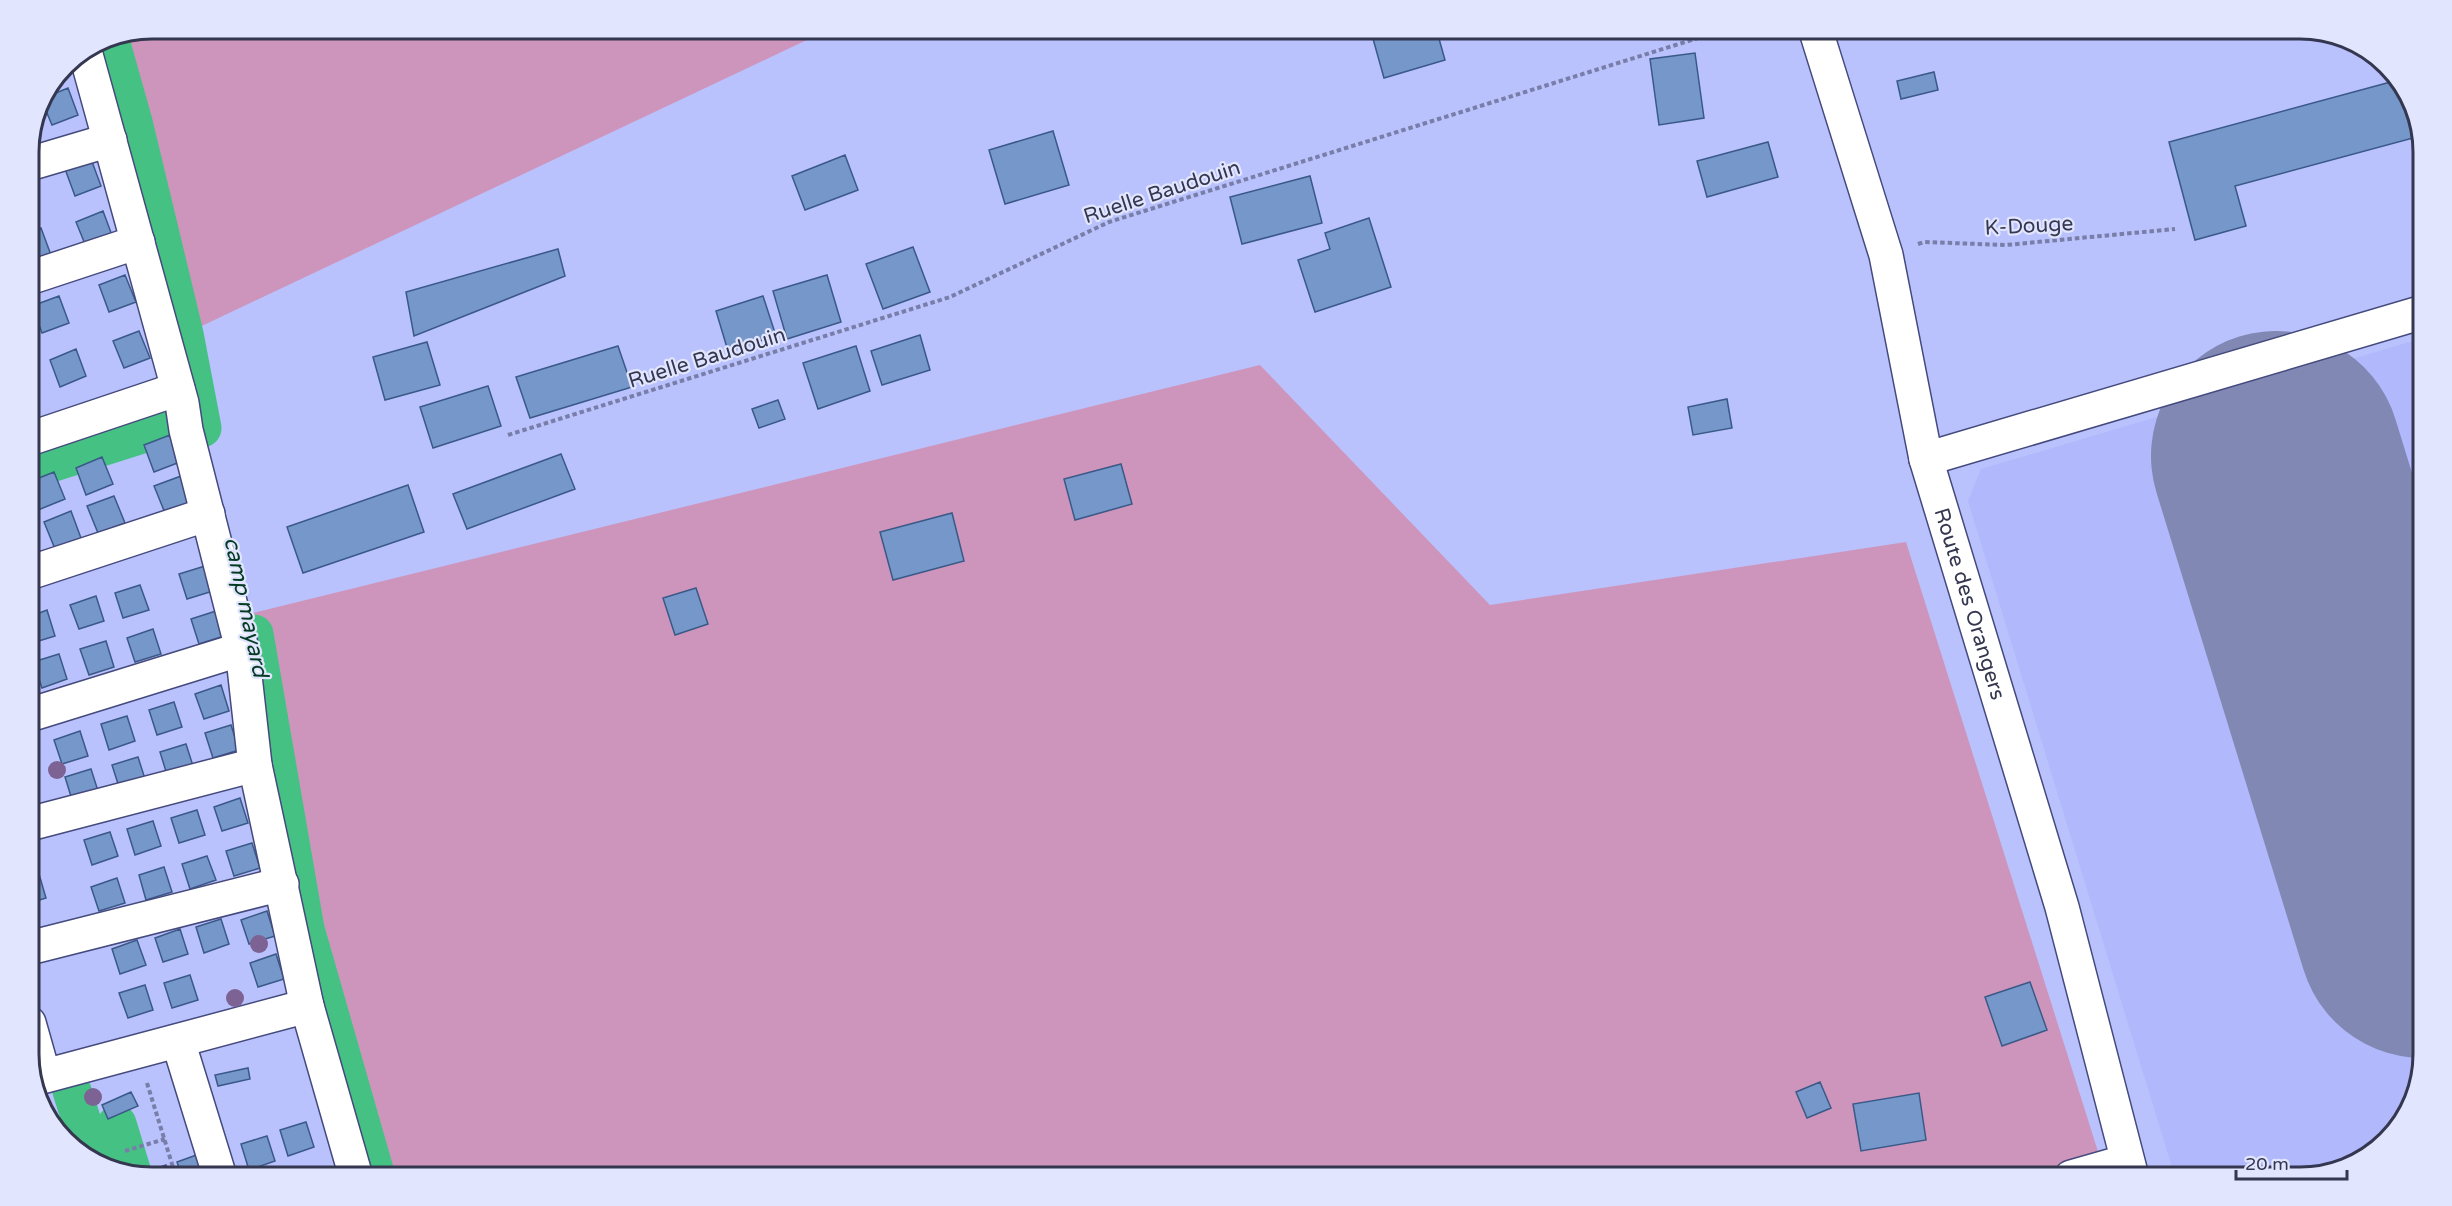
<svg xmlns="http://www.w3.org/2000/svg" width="2452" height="1206" font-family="'Varela Round',sans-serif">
<rect width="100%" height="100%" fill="#b9c2fd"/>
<!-- built -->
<path fill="#b1b9fc" d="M 2423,338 L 2423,1054 L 2411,1108 L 2368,1157 L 2301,1177 L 2175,1177 L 1968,501 L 1981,469 Z"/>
<!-- green -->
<path fill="#ce95bc" d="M 152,28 L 830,28 L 830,29 L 189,332 L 102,39 Z
M 1260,365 L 1490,605 L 1906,542 L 2106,1177 L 384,1177 L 331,1001 L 249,614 Z"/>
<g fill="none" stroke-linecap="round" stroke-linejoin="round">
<!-- canal -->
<path stroke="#45c184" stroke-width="39" d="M 109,37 L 133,122 L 184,334 L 202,428
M 29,470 L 199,416
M 254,634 L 305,929 L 376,1177
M 72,1091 L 95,1162
M 117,1124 L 132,1173"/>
<!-- runway -->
<path stroke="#8188b4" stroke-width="250" d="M 2276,456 L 2423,933"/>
</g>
<!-- building -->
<path fill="#7697ca" stroke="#3a5987" stroke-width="1.5" d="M 1370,28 L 1436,28 L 1445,60 L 1384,78 Z
M 1695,53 L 1704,118 L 1659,125 L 1650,59 Z
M 1934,72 L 1938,90 L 1901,99 L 1897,81 Z
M 2398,80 L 2413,138 L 2235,186 L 2246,226 L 2195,240 L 2169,142 Z
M 68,88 L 78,115 L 52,125 L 41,99 Z
M 1053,131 L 1069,185 L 1005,204 L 989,150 Z
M 1768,142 L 1778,177 L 1707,197 L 1697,161 Z
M 845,155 L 858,190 L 805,210 L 792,176 Z
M 91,159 L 101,186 L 75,196 L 65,169 Z
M 1310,176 L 1322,223 L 1242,244 L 1230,197 Z
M 103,211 L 113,238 L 87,249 L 76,222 Z
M 1369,218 L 1391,287 L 1315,312 L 1298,260 L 1330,249 L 1325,233 Z
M 41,228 L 51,255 L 29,264 L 29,233 Z
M 913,247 L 930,292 L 883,309 L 866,264 Z
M 558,249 L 565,276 L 414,336 L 406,292 Z
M 125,275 L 136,302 L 109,312 L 99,285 Z
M 827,275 L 841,322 L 787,339 L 773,291 Z
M 59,296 L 69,323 L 42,333 L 32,306 Z
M 763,296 L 776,336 L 728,351 L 716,311 Z
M 139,331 L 150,358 L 124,368 L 113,341 Z
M 920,335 L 930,370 L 882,385 L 871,351 Z
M 427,342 L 440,385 L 385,400 L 373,357 Z
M 618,346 L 632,387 L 530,418 L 516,377 Z
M 856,346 L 870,391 L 818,409 L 803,363 Z
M 76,349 L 86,376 L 60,387 L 50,360 Z
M 29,370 L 37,391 L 29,394 Z
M 488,386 L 501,426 L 433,448 L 420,407 Z
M 1727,399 L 1732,428 L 1693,435 L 1688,407 Z
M 778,400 L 785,419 L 759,428 L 752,409 Z
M 170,435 L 180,462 L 154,472 L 144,445 Z
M 561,454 L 575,489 L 467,529 L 453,494 Z
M 102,457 L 113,484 L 86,495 L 76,468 Z
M 1121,464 L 1132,504 L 1075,520 L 1064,479 Z
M 54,472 L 65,499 L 38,510 L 29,482 Z
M 181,476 L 192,503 L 165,513 L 154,486 Z
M 408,485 L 424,532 L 303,573 L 287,527 Z
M 114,496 L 125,523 L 98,533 L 87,506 Z
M 71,511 L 81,538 L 55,549 L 44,522 Z
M 952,513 L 964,561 L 893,580 L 880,532 Z
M 205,566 L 213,591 L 187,599 L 179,574 Z
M 140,585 L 149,610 L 123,618 L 115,593 Z
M 696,588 L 708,624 L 675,635 L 663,598 Z
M 96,596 L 104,621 L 79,629 L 70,605 Z
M 47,610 L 55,636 L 29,644 L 29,617 Z
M 216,611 L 224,636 L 199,644 L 191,619 Z
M 153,629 L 161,654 L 135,662 L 127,638 Z
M 106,641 L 114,667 L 89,675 L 80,649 Z
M 59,654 L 67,679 L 42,688 L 33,662 Z
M 221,685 L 229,711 L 204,719 L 195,694 Z
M 174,702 L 182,727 L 157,735 L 149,710 Z
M 127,716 L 135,741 L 109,750 L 101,724 Z
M 231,725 L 239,750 L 213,758 L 205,733 Z
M 80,731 L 88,756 L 62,764 L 54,740 Z
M 186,744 L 194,769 L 168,778 L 160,752 Z
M 138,757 L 146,782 L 120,790 L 112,765 Z
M 91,769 L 99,794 L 73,803 L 65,777 Z
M 240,798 L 248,823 L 222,831 L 214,807 Z
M 197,810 L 205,835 L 179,843 L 171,818 Z
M 153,821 L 161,846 L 135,855 L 127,829 Z
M 110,832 L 118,856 L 92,865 L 84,840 Z
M 252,843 L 260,868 L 234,876 L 226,851 Z
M 207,856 L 216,880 L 190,889 L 182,864 Z
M 36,864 L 46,898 L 30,903 L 29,866 Z
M 164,867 L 172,892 L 146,900 L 139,875 Z
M 117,878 L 125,903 L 99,911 L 91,887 Z
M 267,911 L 275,936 L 249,944 L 241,920 Z
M 221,919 L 229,944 L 204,953 L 196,927 Z
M 180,929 L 188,954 L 163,962 L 155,938 Z
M 137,940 L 146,965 L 120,974 L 112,949 Z
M 276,954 L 284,979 L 258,987 L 250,963 Z
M 190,975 L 198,1000 L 172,1008 L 164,983 Z
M 2030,982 L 2047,1030 L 2002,1046 L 1985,997 Z
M 145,985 L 153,1010 L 128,1018 L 119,993 Z
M 248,1068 L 250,1079 L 218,1086 L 215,1075 Z
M 1820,1082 L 1831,1108 L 1807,1118 L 1796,1092 Z
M 131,1092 L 138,1106 L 108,1119 L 102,1105 Z
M 1919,1093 L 1926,1140 L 1861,1151 L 1853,1104 Z
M 306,1122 L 314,1147 L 288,1156 L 280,1130 Z
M 267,1136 L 275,1161 L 249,1170 L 241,1144 Z
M 202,1153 L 210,1177 L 182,1177 L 177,1162 Z
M 166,1165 L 170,1177 L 141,1175 L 140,1174 Z
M 318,1172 L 320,1177 L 301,1177 Z"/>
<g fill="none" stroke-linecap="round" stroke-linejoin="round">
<!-- minor casing -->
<g stroke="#454a7d" stroke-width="36">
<g id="minor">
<path id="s1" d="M 1815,28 L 1886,255 L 1926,459 L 2062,907 L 2132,1177"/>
<path d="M 85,51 L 182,403 L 186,430 L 242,649 L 255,765 L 307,1006 L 356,1177"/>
<path d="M 29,164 L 110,140"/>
<path d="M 29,278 L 138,242"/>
<path d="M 29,439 L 178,389"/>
<path d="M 1926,459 L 2423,312"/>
<path d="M 29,573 L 208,514"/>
<path d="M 29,715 L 242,649"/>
<path d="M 29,824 L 255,765"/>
<path d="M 29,948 L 282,884"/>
<path d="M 29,1023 L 44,1076"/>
<path d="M 178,1041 L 220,1177"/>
<path d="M 34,1079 L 307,1006"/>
<path d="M 2071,1177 L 2127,1161"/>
</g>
</g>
<!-- path -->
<path stroke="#787ea8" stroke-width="4" stroke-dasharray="4.5 3" stroke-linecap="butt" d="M 1918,244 L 1924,242 L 2006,245 L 2175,229
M 508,435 L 950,297 L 1109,222 L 1730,28
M 147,1083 L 176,1177
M 125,1151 L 165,1139
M 91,1159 L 93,1158"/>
<!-- minor -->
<use href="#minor" stroke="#fff" stroke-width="33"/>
</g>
<!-- trees -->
<g fill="#7d6294">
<circle cx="57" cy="770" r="9"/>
<circle cx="259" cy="944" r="9"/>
<circle cx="235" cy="998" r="9"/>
<circle cx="93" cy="1097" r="9"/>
</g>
<g text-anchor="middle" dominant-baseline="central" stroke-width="4.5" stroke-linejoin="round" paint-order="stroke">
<!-- street labels -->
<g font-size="21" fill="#34374f" stroke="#e1e5fe">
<text transform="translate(1162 192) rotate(-18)">Ruelle Baudouin</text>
<text transform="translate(2029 226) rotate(-3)">K-Douge</text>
<text transform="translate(707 358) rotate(-17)">Ruelle Baudouin</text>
<text stroke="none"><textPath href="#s1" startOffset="597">Route des Orangers</textPath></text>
</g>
<!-- water labels -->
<g font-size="22" font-style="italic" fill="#043a22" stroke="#e1e5fe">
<text transform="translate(246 607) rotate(78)">camp mayard</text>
</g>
</g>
<!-- crop -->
<path d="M0 0H2452V1206H0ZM152 39H2300A113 113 0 0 1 2413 152V1054A113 113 0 0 1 2300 1167H152A113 113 0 0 1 39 1054V152A113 113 0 0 1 152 39Z" fill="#e1e5fe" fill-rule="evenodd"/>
<path fill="none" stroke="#34374f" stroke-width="3" d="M152 39H2300A113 113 0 0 1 2413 152V1054A113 113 0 0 1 2300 1167H152A113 113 0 0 1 39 1054V152A113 113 0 0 1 152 39Z"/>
<!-- scale -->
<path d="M2236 1170v9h111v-9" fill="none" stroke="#34374f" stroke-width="3"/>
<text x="2245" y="1170" font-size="18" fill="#34374f" stroke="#e1e5fe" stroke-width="4.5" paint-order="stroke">20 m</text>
</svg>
